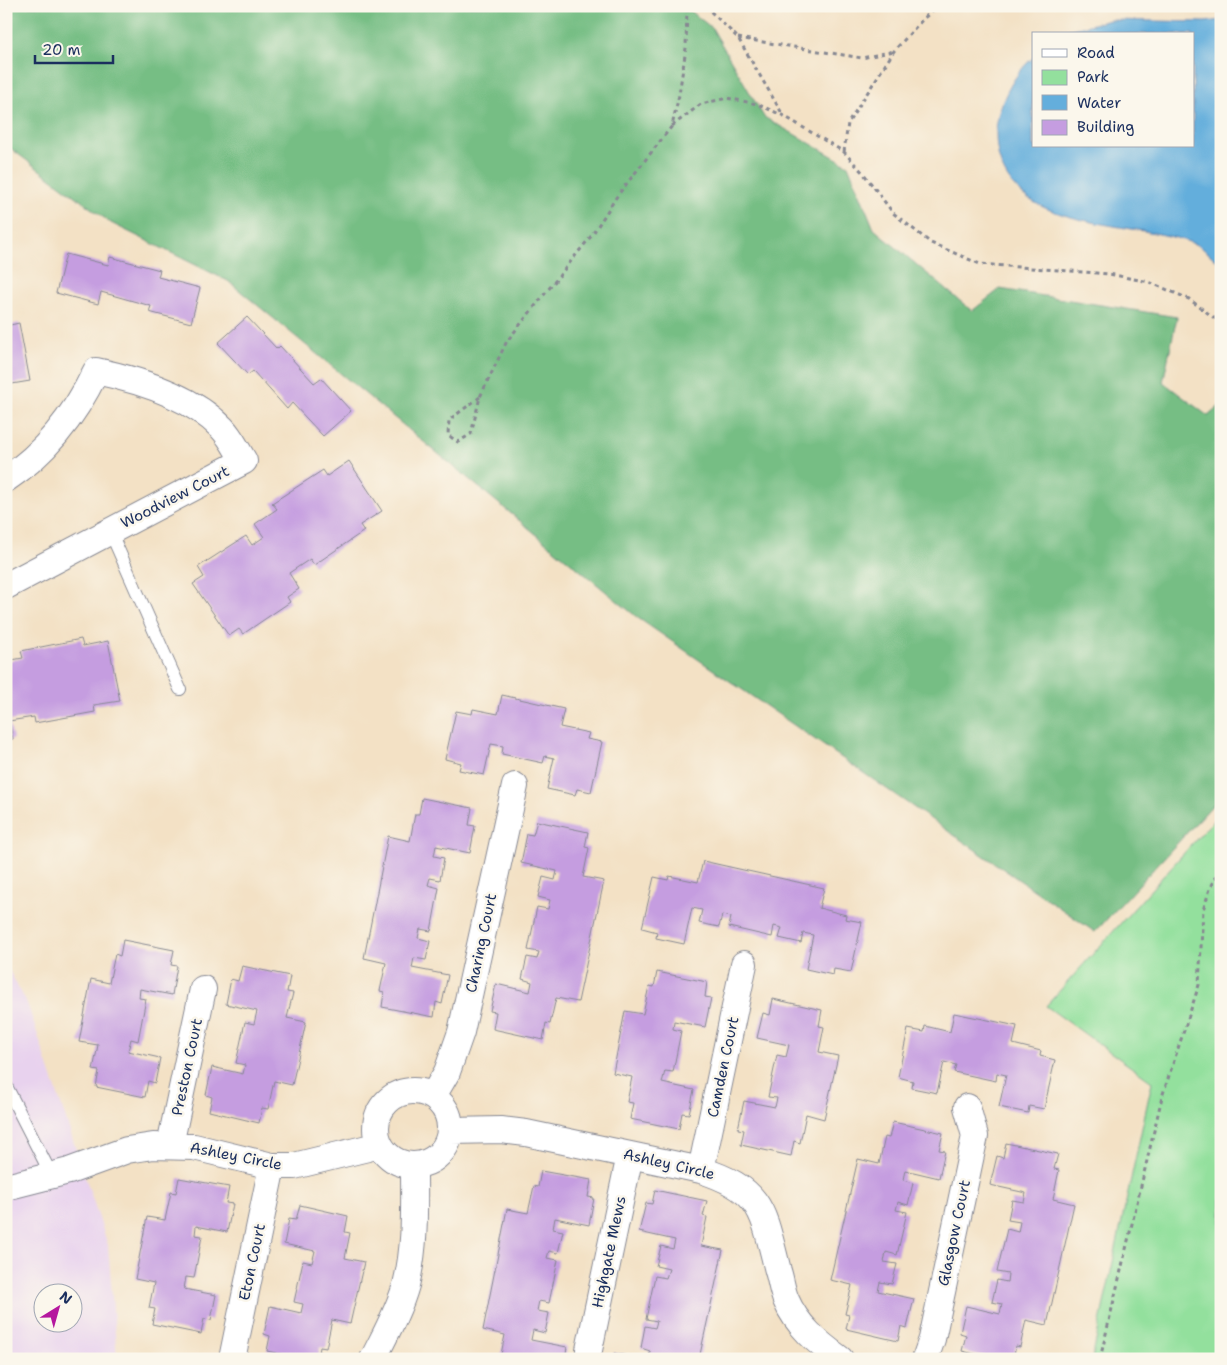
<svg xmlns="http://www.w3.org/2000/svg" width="1227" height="1365" font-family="'Shantell Sans',sans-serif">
<rect width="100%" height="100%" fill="#fbf7ec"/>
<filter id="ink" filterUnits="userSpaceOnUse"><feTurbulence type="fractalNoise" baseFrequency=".02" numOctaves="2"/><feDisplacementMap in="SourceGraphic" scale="10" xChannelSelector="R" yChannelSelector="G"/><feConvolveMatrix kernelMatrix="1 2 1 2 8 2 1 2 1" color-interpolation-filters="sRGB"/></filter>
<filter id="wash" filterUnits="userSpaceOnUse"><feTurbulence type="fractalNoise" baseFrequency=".0096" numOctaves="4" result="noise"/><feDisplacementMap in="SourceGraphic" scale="20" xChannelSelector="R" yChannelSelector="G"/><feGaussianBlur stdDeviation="1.12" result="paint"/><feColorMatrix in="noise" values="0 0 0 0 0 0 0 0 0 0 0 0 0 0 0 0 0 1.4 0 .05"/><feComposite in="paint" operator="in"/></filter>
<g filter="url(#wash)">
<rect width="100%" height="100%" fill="#f3e1c5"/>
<!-- built -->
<path fill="#e8d2ee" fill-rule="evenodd" d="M 6,965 L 27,1003 L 108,1245 L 117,1359 L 6,1359 ZM 42,1292 L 72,1292 L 72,1322 L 42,1322 Z"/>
<!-- green -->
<path fill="#93e09d" stroke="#57887e" d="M 1221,812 L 1221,1359 L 1092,1359 L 1152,1082 L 1046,1006 Z"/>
<!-- forest -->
<path fill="#76be84" stroke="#487671" d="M 6,6 L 684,6 L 712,28 L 764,117 L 848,165 L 874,229 L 972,311 L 1000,289 L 1177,317 L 1163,382 L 1208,416 L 1221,405 L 1221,796 L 1095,932 L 638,618 L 228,281 L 111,223 L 6,145 Z"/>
<!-- water -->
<path fill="#64aedc" stroke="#406e9d" d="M 1110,20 L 1205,22 L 1221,20 L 1221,264 C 1213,258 1205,249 1197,245 C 1130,216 994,237 996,131 C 997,106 1014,73 1033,58 L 1033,146 L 1193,146 L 1193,34 L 1063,34 L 1068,30 Z"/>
<g id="blocks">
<!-- building -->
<path fill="#c59de0" d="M 66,254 L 108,265 L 110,257 L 160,270 L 158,277 L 200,288 L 191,323 L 149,312 L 151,306 L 101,292 L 98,304 L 56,293 Z
M 247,317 L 277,349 L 280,346 L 314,383 L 321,378 L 351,411 L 323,436 L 292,403 L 287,409 L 253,371 L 248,375 L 218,343 Z
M 19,323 L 30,381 L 6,385 L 6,326 Z
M 349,461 L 382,511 L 360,525 L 364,531 L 314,565 L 310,559 L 289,573 L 299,589 L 287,597 L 290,602 L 243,634 L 239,629 L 229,636 L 193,584 L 204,577 L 198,567 L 246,536 L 252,545 L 264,537 L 255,524 L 277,509 L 272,503 L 323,470 L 327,476 Z
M 81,639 L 83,646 L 108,641 L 120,701 L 94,705 L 95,712 L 35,723 L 34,717 L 9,721 L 13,739 L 6,741 L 6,661 L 23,658 L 21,651 Z
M 502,695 L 564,709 L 560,727 L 589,733 L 587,739 L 602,742 L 591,792 L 577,789 L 575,795 L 547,789 L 554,758 L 545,756 L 543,763 L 502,754 L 503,746 L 491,744 L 484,775 L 459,770 L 461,763 L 445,759 L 456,711 L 472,714 L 473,709 L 498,714 Z
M 422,798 L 472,808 L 469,825 L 475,826 L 470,853 L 436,846 L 434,856 L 444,858 L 440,880 L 430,878 L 428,885 L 439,888 L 431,931 L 420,929 L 418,938 L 430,941 L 426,960 L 414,958 L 412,968 L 448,975 L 442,1004 L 436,1002 L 434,1017 L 382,1007 L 384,992 L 380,991 L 386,963 L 364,958 L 388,836 L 410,841 L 415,814 L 419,814 Z
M 537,821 L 588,832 L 585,847 L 589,848 L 583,877 L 604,881 L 578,1002 L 556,998 L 550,1024 L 546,1023 L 543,1040 L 493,1029 L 496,1012 L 490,1011 L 496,984 L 530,992 L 532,982 L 522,979 L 527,957 L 537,959 L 539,952 L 528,950 L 537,907 L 548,909 L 550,900 L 538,897 L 543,877 L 555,880 L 557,871 L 521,863 L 527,834 L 533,835 Z
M 703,861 L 824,888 L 819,908 L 846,915 L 845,919 L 862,922 L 851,972 L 834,969 L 833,975 L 806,969 L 813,935 L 803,933 L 801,943 L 779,938 L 782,928 L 774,926 L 772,937 L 729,927 L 731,917 L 722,915 L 719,927 L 699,923 L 702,910 L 692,908 L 684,944 L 656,938 L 657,932 L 642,928 L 654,877 L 668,880 L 669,876 L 698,882 Z
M 123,940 L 174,950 L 171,965 L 177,966 L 172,995 L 140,989 L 139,998 L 146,999 L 138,1041 L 131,1039 L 128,1051 L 160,1058 L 155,1083 L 148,1081 L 145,1097 L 96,1087 L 99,1071 L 93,1070 L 98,1045 L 79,1042 L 91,979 L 109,983 L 115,954 L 120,956 Z
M 242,966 L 290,976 L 287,992 L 293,993 L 287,1018 L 306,1022 L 292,1085 L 274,1081 L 268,1109 L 262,1108 L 259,1123 L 209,1111 L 212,1097 L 206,1095 L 212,1067 L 243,1074 L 245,1065 L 236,1063 L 245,1022 L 254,1024 L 257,1011 L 226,1004 L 231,979 L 238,981 Z
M 657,972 L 707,982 L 705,997 L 711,998 L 705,1027 L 674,1021 L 673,1029 L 681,1031 L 673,1072 L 665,1071 L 662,1083 L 694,1090 L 689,1114 L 682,1113 L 679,1129 L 630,1119 L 633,1103 L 627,1102 L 632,1077 L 613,1073 L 625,1011 L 643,1014 L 649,986 L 654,987 Z
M 773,999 L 822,1010 L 819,1026 L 824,1027 L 819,1052 L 838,1056 L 824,1119 L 806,1114 L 800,1143 L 794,1141 L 791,1156 L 741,1145 L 744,1130 L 738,1129 L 744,1101 L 775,1107 L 777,1098 L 768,1097 L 777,1055 L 786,1057 L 789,1045 L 757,1038 L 763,1013 L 770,1015 Z
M 954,1013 L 1017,1026 L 1013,1044 L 1041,1051 L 1040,1056 L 1055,1060 L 1044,1109 L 1029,1106 L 1028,1113 L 999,1107 L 1006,1075 L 997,1073 L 996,1081 L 954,1072 L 956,1065 L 944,1062 L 937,1093 L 912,1088 L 913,1081 L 898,1077 L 908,1029 L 924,1032 L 925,1026 L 950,1032 Z
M 893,1122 L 943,1133 L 939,1150 L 945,1151 L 939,1178 L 905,1170 L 903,1180 L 913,1183 L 908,1205 L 898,1202 L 896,1210 L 907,1212 L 897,1255 L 886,1252 L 884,1262 L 897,1264 L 892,1284 L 880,1282 L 878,1291 L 914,1299 L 907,1328 L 901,1326 L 898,1341 L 846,1329 L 849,1315 L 845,1314 L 852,1285 L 830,1280 L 858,1159 L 879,1164 L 885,1137 L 889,1138 Z
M 1006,1143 L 1058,1154 L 1054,1169 L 1059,1170 L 1053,1199 L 1074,1204 L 1047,1325 L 1026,1320 L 1020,1347 L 1016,1346 L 1013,1359 L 996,1359 L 962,1351 L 966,1335 L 960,1333 L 966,1306 L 1000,1314 L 1002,1304 L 992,1302 L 997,1280 L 1007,1282 L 1008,1274 L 997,1272 L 1007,1229 L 1018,1232 L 1020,1222 L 1008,1220 L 1012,1200 L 1024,1202 L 1026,1193 L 990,1185 L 997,1156 L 1003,1158 Z
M 541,1171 L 591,1180 L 588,1197 L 594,1198 L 589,1225 L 555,1218 L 553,1229 L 563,1231 L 558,1253 L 549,1251 L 547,1258 L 558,1260 L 549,1303 L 539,1301 L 537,1311 L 549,1313 L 545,1333 L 533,1330 L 531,1340 L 567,1347 L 565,1359 L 500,1359 L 505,1335 L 483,1330 L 507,1209 L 528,1213 L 534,1186 L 538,1187 Z
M 179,1178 L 229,1187 L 226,1203 L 233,1204 L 227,1232 L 196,1226 L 195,1235 L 202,1236 L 194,1278 L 186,1277 L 184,1289 L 216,1295 L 211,1320 L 204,1319 L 201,1334 L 152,1324 L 155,1309 L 149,1308 L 154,1283 L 135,1279 L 147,1217 L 165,1220 L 171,1192 L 176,1193 Z
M 655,1190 L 707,1201 L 703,1216 L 707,1217 L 701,1246 L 723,1250 L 699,1359 L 649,1359 L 650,1351 L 641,1348 L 645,1326 L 655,1328 L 657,1321 L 646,1319 L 655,1276 L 666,1278 L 669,1269 L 656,1266 L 661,1246 L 673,1249 L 675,1240 L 639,1232 L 646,1203 L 652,1204 Z
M 300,1205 L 348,1216 L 345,1232 L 350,1233 L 345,1258 L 364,1262 L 350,1324 L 332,1320 L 326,1348 L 320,1347 L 318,1359 L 303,1359 L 267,1351 L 270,1336 L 264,1334 L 270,1306 L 301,1313 L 303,1304 L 294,1302 L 303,1261 L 312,1263 L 315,1251 L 284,1244 L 289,1219 L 296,1220 Z
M 614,1353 L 637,1358 L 637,1359 L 613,1359 Z"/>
</g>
</g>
<g filter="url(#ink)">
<use href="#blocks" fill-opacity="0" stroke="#878892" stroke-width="1"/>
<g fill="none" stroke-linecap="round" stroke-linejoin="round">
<!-- service casing -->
<g stroke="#878892" stroke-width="14">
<path id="service" d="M 110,531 L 180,689
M 6,1086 L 52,1176"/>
</g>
<!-- minor casing -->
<g stroke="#878892" stroke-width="28">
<path id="minor" d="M 6,479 C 47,452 75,415 96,371 C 139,380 191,396 222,428 C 231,437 237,450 244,461 L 6,586
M376 1128a37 37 0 1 1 74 0a37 37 0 1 1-74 0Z
M 433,1096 L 447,1072 L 461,1032 L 515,786
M 451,1131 L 501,1130 L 526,1133 L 701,1170 C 764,1190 763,1213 778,1271 C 781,1280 782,1291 786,1300 C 797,1326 818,1343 840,1359
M 170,1145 L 203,989
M 701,1170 L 744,964
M 6,1187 L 69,1171 L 127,1150 L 153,1146 L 194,1147 L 272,1166 L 294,1166 L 380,1145
M 589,1350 L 630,1155
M 232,1359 L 272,1166
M 373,1359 C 385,1335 399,1310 406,1285 C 416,1245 414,1206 414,1166
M 925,1359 L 932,1339 L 975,1136 L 967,1107"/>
</g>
<!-- path -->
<path stroke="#878892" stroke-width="3" stroke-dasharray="4 4" stroke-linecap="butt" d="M 705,6 L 738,38 L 783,115
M 738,38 L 862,58 L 894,51
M 672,126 L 701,104 L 727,98 L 757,104 L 784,116 L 844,152 L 864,174 L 893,213 L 931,243 L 980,264 L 1109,274 L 1149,282 L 1189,299 L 1221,323
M 844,152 L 848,123 L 894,51 L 923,19 L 938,6
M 480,397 L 449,420 L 448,435 L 458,442 L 471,434 L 480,397 L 507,341 L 592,235 L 617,196 L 672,126 L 679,95 L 686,48 L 687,6
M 1100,1359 L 1162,1097 L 1199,985 L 1203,910 L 1210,889 L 1221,868"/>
<!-- service -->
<use href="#service" stroke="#fff" stroke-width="12"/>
<!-- minor -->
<use href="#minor" stroke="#fff" stroke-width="26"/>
</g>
</g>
<g text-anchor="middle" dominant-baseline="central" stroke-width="5" stroke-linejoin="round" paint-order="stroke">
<!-- street labels -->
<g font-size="15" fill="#1b2f5e" stroke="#fbf7ec">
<text transform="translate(175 497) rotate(-27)">Woodview Court</text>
<text transform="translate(481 943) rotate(-78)">Charing Court</text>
<text transform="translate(187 1067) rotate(-78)">Preston Court</text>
<text transform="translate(723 1067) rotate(-78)">Camden Court</text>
<text transform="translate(236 1156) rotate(11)">Ashley Circle</text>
<text transform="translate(669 1164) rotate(13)">Ashley Circle</text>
<text transform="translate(954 1233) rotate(-78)">Glasgow Court</text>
<text transform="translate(609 1252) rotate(-78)">Highgate Mews</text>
<text transform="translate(252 1262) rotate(-78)">Eton Court</text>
</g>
</g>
<!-- margin -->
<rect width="1227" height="1365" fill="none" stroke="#fbf7ec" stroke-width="25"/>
<!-- legend -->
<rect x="1032" y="32" width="162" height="115" fill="#fbf7ec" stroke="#a1a7b3"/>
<rect x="1042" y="49" width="25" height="8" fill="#ffffff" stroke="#a1a7b3"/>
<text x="1077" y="58" font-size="15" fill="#1b2f5e">Road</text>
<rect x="1042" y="70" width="25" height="15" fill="#93e09d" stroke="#a1a7b3"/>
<text x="1077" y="82" font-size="15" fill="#1b2f5e">Park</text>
<rect x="1042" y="95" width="25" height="15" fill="#64aedc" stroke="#a1a7b3"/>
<text x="1077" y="108" font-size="15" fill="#1b2f5e">Water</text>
<rect x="1042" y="120" width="25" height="15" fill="#c59de0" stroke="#a1a7b3"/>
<text x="1077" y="132" font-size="15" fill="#1b2f5e">Building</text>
<!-- north arrow -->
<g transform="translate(58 1308) rotate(37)"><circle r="24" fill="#fbf7ec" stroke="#a1a7b3"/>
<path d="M0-4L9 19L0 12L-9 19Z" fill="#b5179e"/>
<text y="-8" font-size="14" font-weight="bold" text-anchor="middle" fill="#1b2f5e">N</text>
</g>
<!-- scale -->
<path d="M35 55v8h78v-8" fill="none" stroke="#1b2f5e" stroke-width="2.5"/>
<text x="42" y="55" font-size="15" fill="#1b2f5e" stroke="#fbf7ec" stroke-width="4" paint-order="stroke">20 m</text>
</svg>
